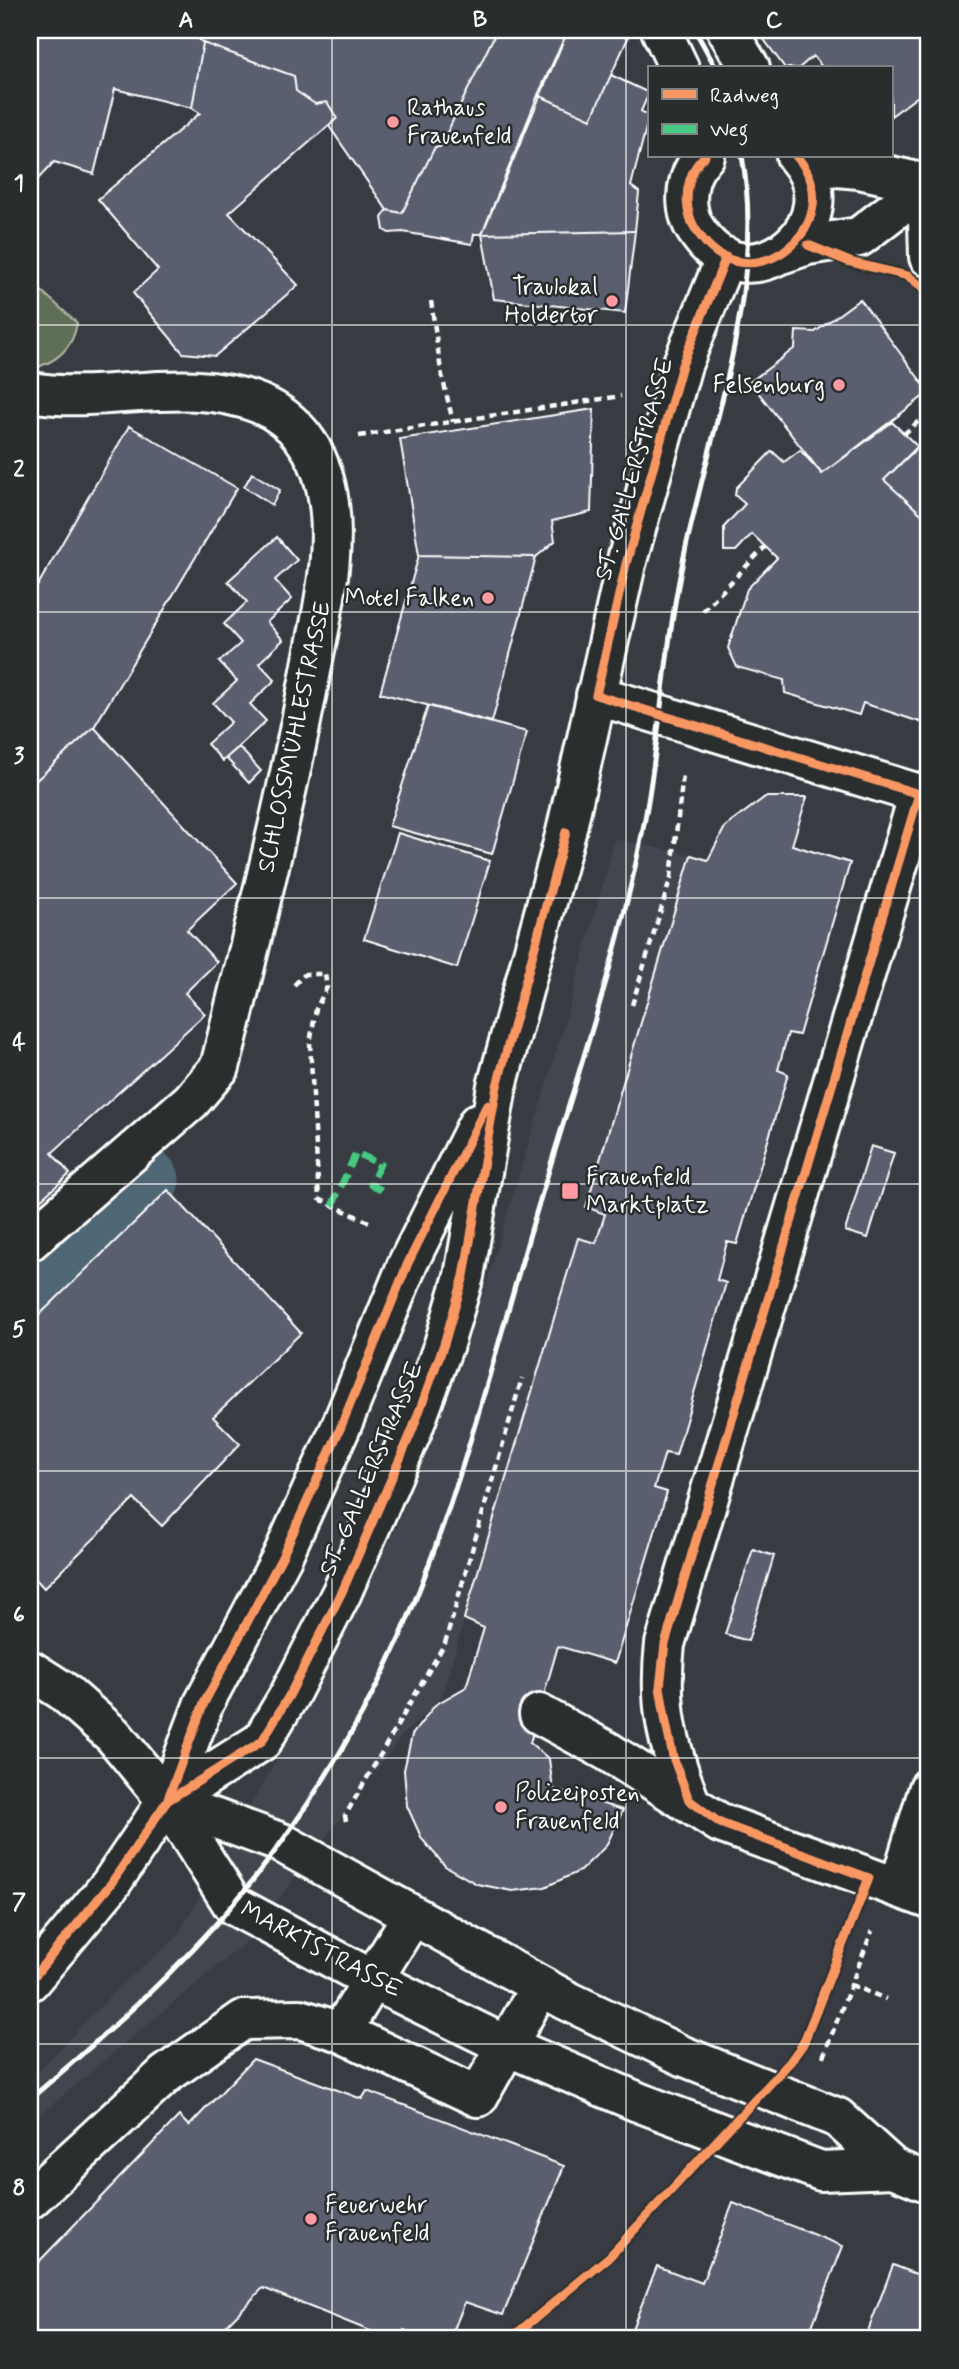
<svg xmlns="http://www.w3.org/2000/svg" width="959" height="2369" font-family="Mynerve,sans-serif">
<rect width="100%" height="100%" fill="#383c42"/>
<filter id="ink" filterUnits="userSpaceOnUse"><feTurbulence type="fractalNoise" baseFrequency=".0143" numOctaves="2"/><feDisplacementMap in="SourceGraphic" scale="14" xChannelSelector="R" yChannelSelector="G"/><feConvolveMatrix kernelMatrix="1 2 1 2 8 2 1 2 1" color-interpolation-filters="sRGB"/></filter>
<g filter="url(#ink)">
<!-- built -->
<path fill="#424650" d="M 615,839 L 691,855 L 586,1207 L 605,1214 L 596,1243 L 578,1238 L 441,1698 L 402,1736 L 248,1940 L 30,2123 L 30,2080 L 118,1988 L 177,1937 L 308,1704 L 396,1528 L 464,1358 L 568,1012 Z"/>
<!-- green -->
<path fill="#5e6e57" stroke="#aeb6ab" stroke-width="2" d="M 30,285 L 35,285 L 77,323 C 73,349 55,363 31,369 Z"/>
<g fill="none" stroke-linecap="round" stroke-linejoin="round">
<!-- canal -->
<path stroke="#4f6674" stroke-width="61" d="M 30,1289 L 149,1180"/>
</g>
<!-- building -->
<path fill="#5a5e6f" stroke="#fff" stroke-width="2" d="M 30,30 L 189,30 L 203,43 L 192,108 L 115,89 L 94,174 L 54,162 L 38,179 L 30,204 Z
M 198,30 L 497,30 L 440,147 L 435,147 L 402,213 L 387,210 L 329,126 L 337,118 L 327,102 L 315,104 L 296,91 L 294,76 L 203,43 L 197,35 Z
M 497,30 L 568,30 L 482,234 L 474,234 L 472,244 L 403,232 L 389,233 L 384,230 L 382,218 L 387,210 L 402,213 L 435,147 L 440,147 Z
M 568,30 L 612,30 L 628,38 L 591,119 L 538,95 Z
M 757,30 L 911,30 L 929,54 L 929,88 L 891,116 L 891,68 L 823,68 L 813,56 L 799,68 L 785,68 Z
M 203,43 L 294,76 L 296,91 L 315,104 L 327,102 L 337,118 L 229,213 L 298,285 L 215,356 L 183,353 L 133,293 L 158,270 L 98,199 L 200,113 L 192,108 Z
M 611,75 L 649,93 L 641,111 L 649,116 L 631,186 L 639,192 L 635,231 L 482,234 L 538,95 L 591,119 Z
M 635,231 L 625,313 L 494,299 L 482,234 Z
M 860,299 L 929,392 L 822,474 L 750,382 L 795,348 L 796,331 L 815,332 Z
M 594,409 L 591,512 L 552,521 L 555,541 L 536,557 L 419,555 L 400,439 Z
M 892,422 L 918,447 L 884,480 L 929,521 L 929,725 L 863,703 L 859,715 L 785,693 L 784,680 L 737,667 L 728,648 L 747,589 L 777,558 L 752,534 L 736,551 L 724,551 L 724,527 L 745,504 L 735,495 L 736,488 L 772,451 L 784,462 L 800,450 L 822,474 Z
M 129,426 L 237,488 L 94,727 L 30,786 L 30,599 Z
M 929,435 L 929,521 L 884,480 Z
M 252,473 L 280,490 L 272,505 L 244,487 Z
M 277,537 L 297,560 L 275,580 L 292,599 L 267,622 L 283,640 L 259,663 L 275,680 L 250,704 L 266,721 L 223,761 L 207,744 L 231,722 L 213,703 L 237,681 L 219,662 L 241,643 L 224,624 L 247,602 L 228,581 Z
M 419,555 L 536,557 L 492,722 L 380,693 Z
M 428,706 L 527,732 L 492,854 L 389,826 Z
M 94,727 L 237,883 L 187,930 L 217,962 L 185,993 L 205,1014 L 52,1153 L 70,1174 L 30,1209 L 30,786 Z
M 239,747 L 261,771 L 249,783 L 226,758 Z
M 765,797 L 807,797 L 792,845 L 850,863 L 799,1035 L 788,1033 L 778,1070 L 788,1074 L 737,1244 L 727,1242 L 717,1280 L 726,1283 L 676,1455 L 665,1453 L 654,1488 L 667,1492 L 615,1663 L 558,1646 L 530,1743 L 549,1759 L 553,1789 L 623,1810 L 606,1846 L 580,1871 L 545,1887 L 512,1891 L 477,1884 L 445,1866 L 422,1839 L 407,1806 L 404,1770 L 412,1735 L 435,1705 L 466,1687 L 484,1628 L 464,1619 L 465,1615 L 578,1238 L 596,1243 L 605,1214 L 586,1207 L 691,855 L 708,860 L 725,827 Z
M 398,833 L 490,861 L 457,968 L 364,939 Z
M 871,1146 L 894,1153 L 868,1238 L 845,1231 Z
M 168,1190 L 301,1333 L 213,1417 L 240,1444 L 162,1526 L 134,1499 L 44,1588 L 30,1573 L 30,1324 Z
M 753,1549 L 774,1556 L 748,1641 L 725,1634 Z
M 253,2059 L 362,2099 L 367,2091 L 564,2166 L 503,2315 L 465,2302 L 450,2339 L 426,2339 L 404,2330 L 401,2339 L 390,2339 L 263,2288 L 213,2339 L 30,2339 L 30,2271 L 179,2116 L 189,2126 Z
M 733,2203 L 843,2246 L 807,2339 L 628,2339 L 657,2266 L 702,2283 Z
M 893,2265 L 929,2279 L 929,2339 L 865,2339 Z"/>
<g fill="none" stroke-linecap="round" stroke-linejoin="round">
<!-- minor casing -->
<g stroke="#fff" stroke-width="44">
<path id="minor" d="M 927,184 L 929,257
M 30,392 C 105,405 188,374 260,404 C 296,419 318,451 326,487 C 340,548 321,615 310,676 C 285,807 252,937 220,1067 L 191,1101 L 30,1241
M 596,695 L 919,794 L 665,1644 C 658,1706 667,1741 689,1800
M 30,1670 L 63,1691 L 113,1735 L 167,1801 L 233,1905 L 373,1980 L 507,2046 L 638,2102 L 821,2171 L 893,2168
M 539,1714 L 607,1751 L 720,1823 L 929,1899
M 167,1801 L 282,1843 L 566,2000 L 683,2056 L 838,2118 L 893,2168 L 929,2183
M 899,1887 L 929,1788
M 412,1916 L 341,2032 L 478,2097 L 540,1987
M 30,2199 L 166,2074 L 243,2020 L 300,2019 L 341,2032"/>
</g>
<!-- major casing -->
<g stroke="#fff" stroke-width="44">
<path id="major" d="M 661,30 L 679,68
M 727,30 L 750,68
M 705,156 C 690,169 685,190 688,209 C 690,223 697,232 705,242 C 757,302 853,219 796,156
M 803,164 L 859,169 L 927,184
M 781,254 L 808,245 L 859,237 L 929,183
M 167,1801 L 262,1741 L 290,1694 L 342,1592 L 412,1431 L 444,1344 L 464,1276 L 497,1086 L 566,832 L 626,564 L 682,365 L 726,257
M 30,1981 L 110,1885 L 167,1801 L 204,1703 L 282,1557 L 340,1429 L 408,1263 L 478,1123"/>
</g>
<!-- path -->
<path stroke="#fff" stroke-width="4.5" stroke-dasharray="7 5" stroke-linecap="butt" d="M 431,301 L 441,371 L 453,422
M 904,434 L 929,412
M 359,436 L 621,396
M 703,611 L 765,547
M 294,985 L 305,974 L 325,974 L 327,987 L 316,1009 L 310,1043 L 319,1199 L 371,1223
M 632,1005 L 671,877 L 683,775
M 346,1821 L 345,1816 L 445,1643 L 522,1378
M 851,1985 L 886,1999
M 823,2057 L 872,1931"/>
<!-- minor -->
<use href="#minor" stroke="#2a2d2e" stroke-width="38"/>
<!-- major -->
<use href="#major" stroke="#2a2d2e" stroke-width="38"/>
<!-- rail -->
<path stroke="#fff" stroke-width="5" d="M 695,30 L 716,68
M 30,2099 C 122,2021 213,1940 283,1840 C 328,1777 368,1708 400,1637 C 458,1503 493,1359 534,1220 C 572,1091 617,962 643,829 C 659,749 663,666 678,586 C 702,452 768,291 742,156"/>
<!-- quiet -->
<path stroke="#46c982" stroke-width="7" stroke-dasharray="14 7" stroke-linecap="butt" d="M 332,1206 L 356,1153 L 380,1164 L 371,1185 L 384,1191"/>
<!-- cycleway casing -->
<g stroke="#2a2d2e" stroke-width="13">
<path id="cycleway" d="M 705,156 C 690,169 685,190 688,209 C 690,223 697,232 705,242 C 757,302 853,219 796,156
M 808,245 L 850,262 L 908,276 L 929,292
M 167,1801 L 262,1741 L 290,1694 L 342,1592 L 412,1431 L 444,1344 L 464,1276 L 497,1086 L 566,832
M 30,1981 L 110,1885 L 167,1801 L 204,1703 L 282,1557 L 340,1429 L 408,1263 L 487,1105
M 510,2339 L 609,2257 L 790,2062 L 803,2044 L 869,1878 L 720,1823 L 689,1800 L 673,1757 L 666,1723 L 660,1687 L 665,1644 L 919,794 L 596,695 L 626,564 L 682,365 L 726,257"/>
</g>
<!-- cycleway -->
<use href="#cycleway" stroke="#f99763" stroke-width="9"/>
</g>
</g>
<!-- grid -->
<path fill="none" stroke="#fff" stroke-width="2" stroke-opacity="0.55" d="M 332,30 L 332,2339M 626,30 L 626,2339M 30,325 L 929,325M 30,612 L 929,612M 30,898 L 929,898M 30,1184 L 929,1184M 30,1471 L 929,1471M 30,1758 L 929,1758M 30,2044 L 929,2044"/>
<!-- markers -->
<g fill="#ff9aa2" stroke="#2a2d2e" stroke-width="2.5">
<circle cx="393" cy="122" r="7"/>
<circle cx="612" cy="301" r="7"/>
<circle cx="839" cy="385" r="7"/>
<circle cx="488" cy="598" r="7"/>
<rect x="561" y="1182" width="18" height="18" rx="3.5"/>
<circle cx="501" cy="1807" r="7"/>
<circle cx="311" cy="2219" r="7"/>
</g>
<g text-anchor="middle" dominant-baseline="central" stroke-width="5" stroke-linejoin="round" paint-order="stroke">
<!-- poi labels -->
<g font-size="24" fill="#fff" stroke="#2a2d2e" text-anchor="start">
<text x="407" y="108">Rathaus<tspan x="407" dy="28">Frauenfeld</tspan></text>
<text x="598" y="287" text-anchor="end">Traulokal<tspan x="598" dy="28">Holdertor</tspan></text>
<text x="825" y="385" text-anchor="end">Felsenburg</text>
<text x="474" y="598" text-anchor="end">Motel Falken</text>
<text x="586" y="1177">Frauenfeld<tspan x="586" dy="28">Marktplatz</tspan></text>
<text x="515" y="1793">Polizeiposten<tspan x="515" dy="28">Frauenfeld</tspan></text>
<text x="325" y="2205">Feuerwehr<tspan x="325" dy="28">Frauenfeld</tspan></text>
</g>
<!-- street labels -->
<g font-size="24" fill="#fff" stroke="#2a2d2e">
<text transform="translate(635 469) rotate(-74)">ST. GALLERSTRASSE</text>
<text transform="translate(295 737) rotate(-78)">SCHLOSSMÜHLESTRASSE</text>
<text transform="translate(372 1469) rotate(-67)">ST. GALLERSTRASSE</text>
<text transform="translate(321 1950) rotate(28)">MARKTSTRASSE</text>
</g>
</g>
<!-- margin -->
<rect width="959" height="2369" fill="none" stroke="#2a2d2e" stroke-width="77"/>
<!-- legend -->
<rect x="648" y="66" width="245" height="91" fill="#2a2d2e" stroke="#7f8182" stroke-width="2"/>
<rect x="662" y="89" width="35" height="10" fill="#f99763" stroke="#7f8182" stroke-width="2"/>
<text x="710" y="102" font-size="21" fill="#ffffff">Radweg</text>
<rect x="662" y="124" width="35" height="10" fill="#46c982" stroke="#7f8182" stroke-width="2"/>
<text x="710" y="136" font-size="21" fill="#ffffff">Weg</text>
<rect x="38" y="38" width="882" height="2292" fill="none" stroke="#fff" stroke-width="2.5"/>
<g font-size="23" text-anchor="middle" font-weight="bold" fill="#fff">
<text x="186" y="27">A</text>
<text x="480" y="27">B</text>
<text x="774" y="27">C</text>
<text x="19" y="190">1</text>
<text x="19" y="476">2</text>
<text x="19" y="763">3</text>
<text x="19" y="1049">4</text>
<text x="19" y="1336">5</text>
<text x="19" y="1622">6</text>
<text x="19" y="1909">7</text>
<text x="19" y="2195">8</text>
</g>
</svg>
